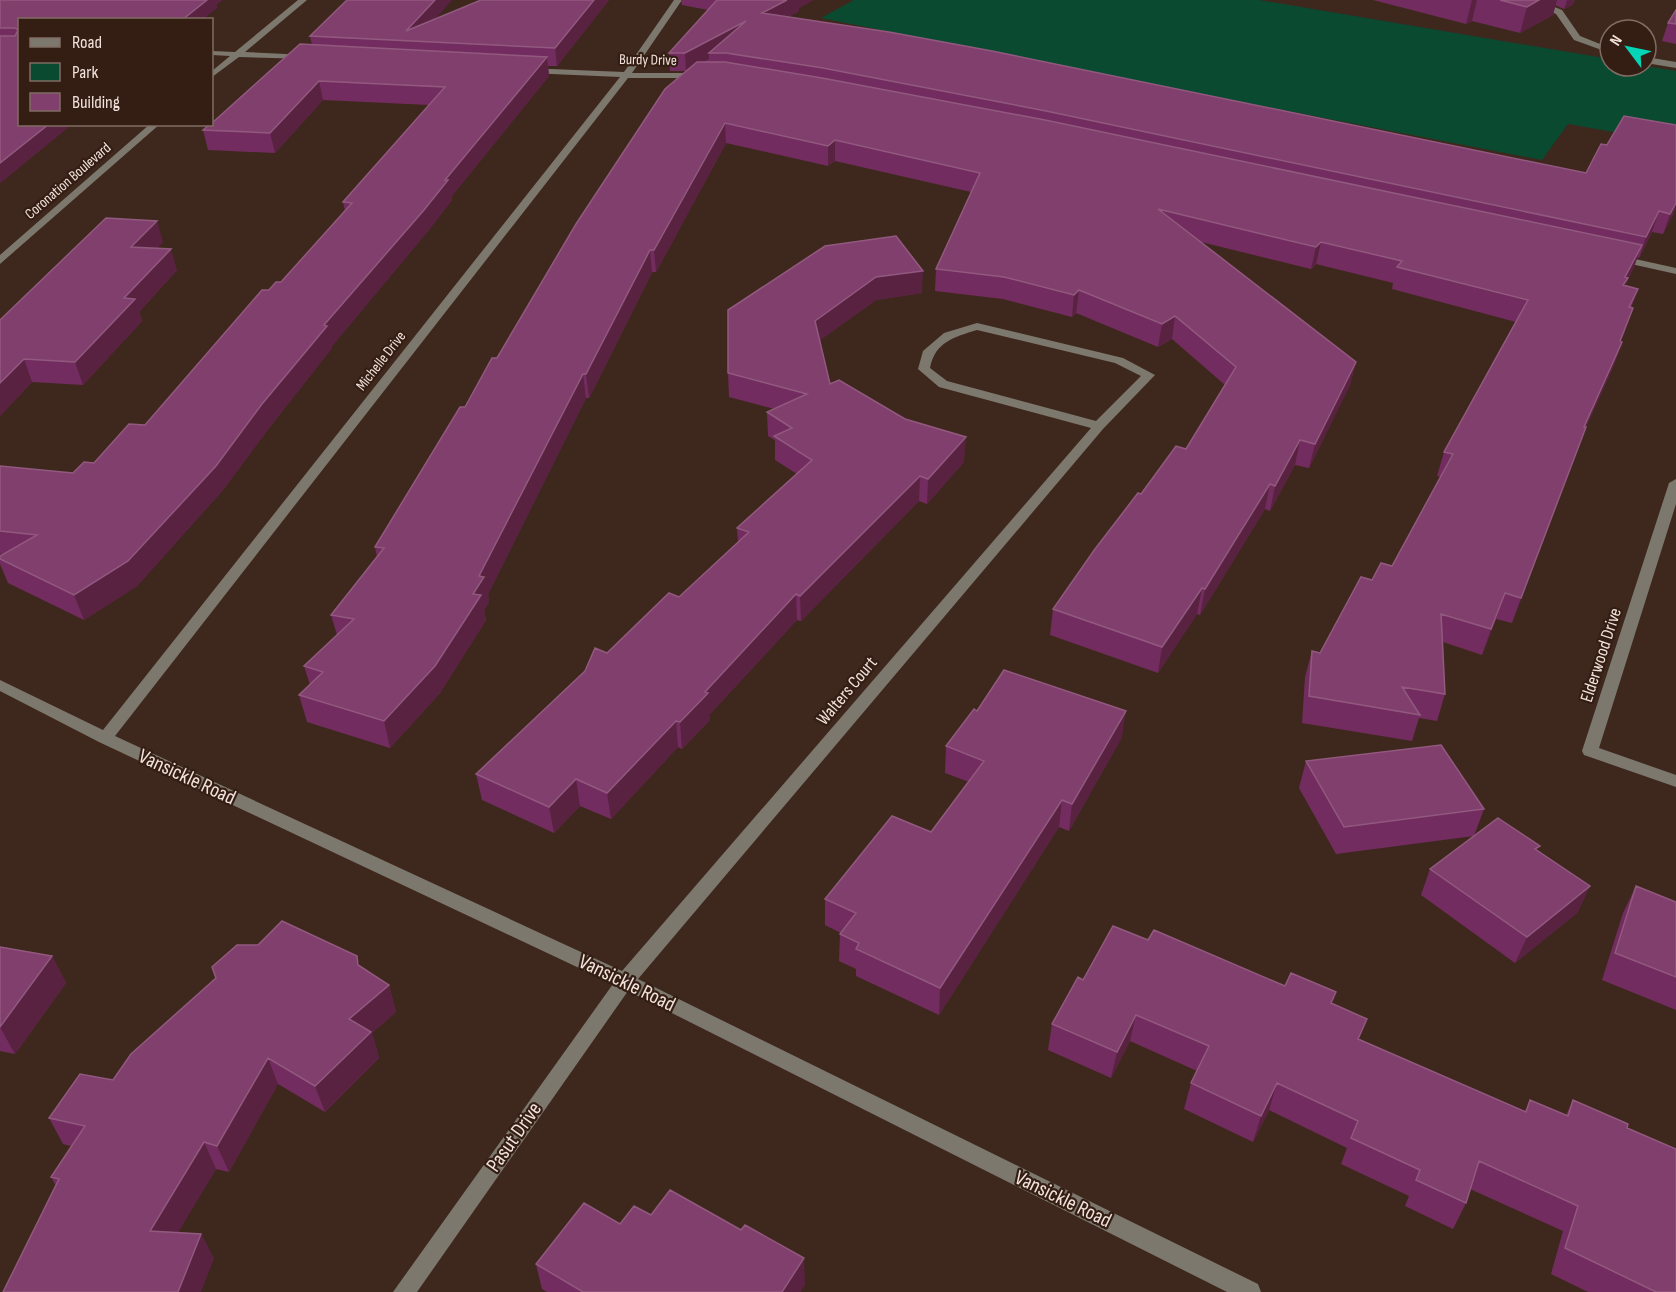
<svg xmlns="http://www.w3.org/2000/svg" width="1676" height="1292" font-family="'Sofia Sans Condensed',sans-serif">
<rect width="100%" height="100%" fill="#3e281d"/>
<!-- green -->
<path fill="#0a4a31" d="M 854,0 L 1259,0 L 1610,59 L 1610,66 L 1646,66 L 1676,71 L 1676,143 L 1568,124 L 1542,160 L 1237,101 L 1184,153 L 1214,97 L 821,18 Z"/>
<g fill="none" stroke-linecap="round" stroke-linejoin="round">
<!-- minor -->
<path fill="#7d786d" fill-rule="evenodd" d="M 298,0 L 307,0 L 245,52 L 307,55 L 310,55 L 310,59 L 239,57 L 212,77 L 212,71 L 230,56 L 212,55 L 212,51 L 235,52 Z
M 674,0 L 682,0 L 632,73 L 700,73 L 703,74 L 703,78 L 628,78 L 115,736 L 622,971 L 1091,428 L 939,387 L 918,369 L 923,351 L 944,333 L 977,323 L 1123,358 L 1155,375 L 1103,429 L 638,979 L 1258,1284 L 1261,1292 L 1227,1292 L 628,991 L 417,1292 L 393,1292 L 613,984 L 99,742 L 0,691 L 0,680 L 103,730 L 620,77 L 529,73 L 525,70 L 526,68 L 624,72 ZM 977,330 L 1115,363 L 1141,376 L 1096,421 L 947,381 L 930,368 C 935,342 954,337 977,330 Z
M 1526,0 L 1537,0 L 1562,10 L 1580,36 L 1610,48 L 1610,53 L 1574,40 L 1556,14 Z
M 1646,57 L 1676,62 L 1676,68 L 1646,63 Z
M 150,124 L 160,124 L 0,264 L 0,255 Z
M 1617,255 L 1676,268 L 1676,274 L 1613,260 L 1613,256 Z
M 1676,479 L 1676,504 L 1599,748 L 1676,775 L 1676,787 L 1584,755 L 1582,751 L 1669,483 Z"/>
</g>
<!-- wall -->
<path fill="#732c60" d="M 0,0 L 216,5 L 217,8 L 20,124 L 72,124 L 0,183 Z
M 609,0 L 557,66 L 548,66 L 549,76 L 451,197 L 452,200 L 428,231 L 332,346 L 332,348 L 269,428 L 223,490 L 137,586 L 84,620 L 8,583 L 0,564 L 0,556 L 3,555 L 0,554 L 0,466 L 73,473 L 94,463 L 145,425 L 269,290 L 281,282 L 345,211 L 343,202 L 429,105 L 323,100 L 275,153 L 208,150 L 203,130 L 312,45 L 310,36 L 436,19 Z
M 681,0 L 813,0 L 799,8 L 799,11 L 788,17 L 1676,208 L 1663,234 L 1652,232 L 1639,258 L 1637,257 L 1634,267 L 1626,283 L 1625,286 L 1638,289 L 1631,308 L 1625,331 L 1621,341 L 1622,342 L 1614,365 L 1586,427 L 1512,623 L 1496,619 L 1482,655 L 1443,642 L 1445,694 L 1437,721 L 1419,718 L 1412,741 L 1302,723 L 1305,677 L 1312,651 L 1320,653 L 1372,580 L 1392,566 L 1441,477 L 1437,476 L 1444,452 L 1516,322 L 1392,289 L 1393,283 L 1316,264 L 1311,269 L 1201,242 L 1356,362 L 1350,385 L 1309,468 L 1295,465 L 1270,511 L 1265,509 L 1200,615 L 1197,614 L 1158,673 L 1050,635 L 1053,609 L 1141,494 L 1186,449 L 1225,385 L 1172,339 L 1158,347 L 1076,313 L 1072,317 L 1003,299 L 935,291 L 936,269 L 971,192 L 835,161 L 828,166 L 726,143 L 656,272 L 652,272 L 589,398 L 586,398 L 488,594 L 489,602 L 484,610 L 486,620 L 440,693 L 390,748 L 307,722 L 299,695 L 310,685 L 304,666 L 337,635 L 331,615 L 377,557 L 375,547 L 465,407 L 686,71 L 670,71 L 669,53 L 708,10 L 682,5 Z
M 1373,0 L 1575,0 L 1572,5 L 1564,9 L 1555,5 L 1553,15 L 1520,33 L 1472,21 L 1466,24 Z
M 1676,10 L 1676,44 L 1662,41 L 1668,23 Z
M 163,242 L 157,248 L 177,270 L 139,312 L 142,321 L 83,385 L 32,382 L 0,416 L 0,320 Z
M 922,293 L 876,300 L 820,340 L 830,384 L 964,462 L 927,504 L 919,501 L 801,621 L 797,620 L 709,715 L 710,720 L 682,749 L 678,747 L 611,819 L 580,806 L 554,833 L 482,800 L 476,774 L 607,653 L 679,597 L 738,543 L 737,528 L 797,474 L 775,460 L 775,440 L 768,436 L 767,412 L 774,409 L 729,397 L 728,373 L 728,310 Z
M 977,711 L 1122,737 L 1069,831 L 1059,827 L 939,1015 L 856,976 L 856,969 L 839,961 L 840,934 L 841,933 L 825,925 L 825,899 L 931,832 L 969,782 L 945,773 L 946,746 Z
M 1306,761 L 1484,809 L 1474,836 L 1336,854 L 1299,788 Z
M 1538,851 L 1590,886 L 1577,913 L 1515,963 L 1421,895 L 1430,869 Z
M 1636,886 L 1676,902 L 1676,1010 L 1602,980 L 1623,913 Z
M 1148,940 L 1285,986 L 1332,1004 L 1360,1040 L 1525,1111 L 1530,1100 L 1566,1115 L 1573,1100 L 1627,1128 L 1676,1292 L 1588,1292 L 1551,1274 L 1563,1231 L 1470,1189 L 1466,1203 L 1453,1229 L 1405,1206 L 1409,1196 L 1341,1164 L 1347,1148 L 1269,1110 L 1253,1142 L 1184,1109 L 1191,1083 L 1197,1071 L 1130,1041 L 1111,1078 L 1048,1050 L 1052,1024 L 1083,980 Z
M 0,947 L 52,956 L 66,983 L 15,1054 L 0,1051 Z
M 361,966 L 389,985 L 396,1012 L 372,1033 L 379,1058 L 325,1112 L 278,1084 L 229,1172 L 216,1169 L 178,1232 L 201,1234 L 214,1259 L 56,1186 L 51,1177 L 71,1146 L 63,1144 L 49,1118 L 113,1080 Z
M 651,1215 L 805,1284 L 800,1292 L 547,1292 L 542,1289 L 536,1264 L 620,1224 Z"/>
<!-- shaded-wall -->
<path fill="#582240" d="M 207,0 L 223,0 L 216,5 L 217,8 L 202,20 L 182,20 Z
M 435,0 L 452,0 L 416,41 L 406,31 Z
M 594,0 L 609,0 L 557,66 L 555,48 Z
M 787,0 L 813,0 L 799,8 L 799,11 L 762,30 L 762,13 Z
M 1472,0 L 1477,0 L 1472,21 L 1466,24 Z
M 1539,0 L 1557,0 L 1553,15 L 1520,33 L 1527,7 Z
M 1567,0 L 1575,0 L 1572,5 L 1564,9 Z
M 746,21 L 709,53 L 709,59 L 686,71 L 685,53 Z
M 547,57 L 549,76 L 451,197 L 452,200 L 428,231 L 332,346 L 332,348 L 269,428 L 223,490 L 137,586 L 84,620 L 74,595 L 262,404 L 324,325 Z
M 319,81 L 323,100 L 275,153 L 270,133 Z
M 725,123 L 726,143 L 656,272 L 654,250 Z
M 49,124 L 72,124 L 0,183 L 0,163 Z
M 835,140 L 835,161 L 828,166 L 828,146 Z
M 1676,203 L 1676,208 L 1663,234 L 1670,214 Z
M 1659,211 L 1652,232 L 1639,258 L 1646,237 Z
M 157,221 L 163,242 L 138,268 L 131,247 Z
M 1321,242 L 1316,264 L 1311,269 L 1316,247 Z
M 1642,245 L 1634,267 L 1626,283 L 1620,300 L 1625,277 Z
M 171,249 L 177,270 L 139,312 L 142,321 L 83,385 L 75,362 L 124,298 Z
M 650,250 L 652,272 L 589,398 L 586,374 Z
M 923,271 L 922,293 L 876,300 L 815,344 L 815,321 L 876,277 Z
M 1079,290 L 1076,313 L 1072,317 L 1074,295 Z
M 1633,308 L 1625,331 L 1611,365 L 1620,341 Z
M 1175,316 L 1172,339 L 1158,347 L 1162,324 Z
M 1622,342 L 1614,365 L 1575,451 L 1584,427 Z
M 24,359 L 32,382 L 0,416 L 0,383 Z
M 1356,362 L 1350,385 L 1309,468 L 1315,444 Z
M 583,374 L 586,398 L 488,594 L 489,602 L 484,610 L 486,620 L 440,693 L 390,748 L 384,721 L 473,594 L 479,576 Z
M 1586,427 L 1577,452 L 1512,623 L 1521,598 Z
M 966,437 L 964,462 L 927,504 L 928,479 Z
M 1300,440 L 1295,465 L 1270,511 L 1275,486 Z
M 920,476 L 919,501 L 801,621 L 800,596 Z
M 1270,484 L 1265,509 L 1200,615 L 1205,589 Z
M 1202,588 L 1197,614 L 1158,673 L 1162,647 Z
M 1505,593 L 1496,619 L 1482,655 L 1491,629 Z
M 796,594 L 797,620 L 709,715 L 710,720 L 682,749 L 680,722 L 705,692 Z
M 1126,711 L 1122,737 L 1069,831 L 1072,804 Z
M 676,721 L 678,747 L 611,819 L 607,793 Z
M 576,779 L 580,806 L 554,833 L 549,807 Z
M 1062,800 L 1059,827 L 939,1015 L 940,988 Z
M 1590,886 L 1577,913 L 1515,963 L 1527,937 Z
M 52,956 L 66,983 L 15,1054 L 0,1027 Z
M 389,985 L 396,1012 L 372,1033 L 379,1058 L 325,1112 L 315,1086 L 349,1019 Z
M 1136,1015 L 1130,1041 L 1111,1078 L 1117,1052 Z
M 268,1058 L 278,1084 L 229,1172 L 217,1146 Z
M 1277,1083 L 1269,1110 L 1253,1142 L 1261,1116 Z
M 204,1142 L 216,1169 L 164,1256 L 150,1231 Z
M 201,1234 L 214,1259 L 201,1292 L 178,1292 Z
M 804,1258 L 805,1284 L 800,1292 L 782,1292 Z"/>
<!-- building -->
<path fill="#803f6d" stroke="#92597f" stroke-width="1.5" d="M 0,0 L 207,0 L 182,20 L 20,20 L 20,124 L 49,124 L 0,163 L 0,36 L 15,36 L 18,30 L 15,28 L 0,28 Z
M 347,0 L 435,0 L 406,31 L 481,0 L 594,0 L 555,48 L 310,36 Z
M 717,0 L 787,0 L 762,13 L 889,32 L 992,51 L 1586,173 L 1601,144 L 1607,145 L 1624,116 L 1676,125 L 1676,203 L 1670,214 L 1659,211 L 1646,237 L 1046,111 L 823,68 L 726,53 L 709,53 L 746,21 L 685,53 L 669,53 Z
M 1500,0 L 1539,0 L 1527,7 Z
M 1676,10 L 1676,24 L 1668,23 Z
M 300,44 L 547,57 L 445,180 L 448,180 L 424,210 L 324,325 L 327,326 L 262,404 L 216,466 L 128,561 L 74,595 L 0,559 L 0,556 L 37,535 L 0,531 L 0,466 L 73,473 L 84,462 L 94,463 L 129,424 L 145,425 L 262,290 L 269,290 L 276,282 L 281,282 L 352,203 L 343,202 L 445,87 L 319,81 L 270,133 L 203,130 L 210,124 L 212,124 L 212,123 Z
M 697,62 L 725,62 L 822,78 L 1045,120 L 1642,245 L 1625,277 L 1628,278 L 1623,285 L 1638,289 L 1629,307 L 1633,308 L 1620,341 L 1622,342 L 1584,427 L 1586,427 L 1521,598 L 1505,593 L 1491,629 L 1441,614 L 1445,694 L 1402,687 L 1420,715 L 1309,696 L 1312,651 L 1320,653 L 1361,577 L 1372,580 L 1381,563 L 1392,566 L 1453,454 L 1444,452 L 1528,300 L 1397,267 L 1402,261 L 1321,242 L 1316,247 L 1158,209 L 1356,362 L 1315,444 L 1300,440 L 1275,486 L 1270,484 L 1205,589 L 1202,588 L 1162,647 L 1053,609 L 1095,549 L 1138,493 L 1141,494 L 1176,446 L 1186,449 L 1236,367 L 1175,316 L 1162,324 L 1079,290 L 1074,295 L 1004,277 L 936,269 L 980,173 L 835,140 L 828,146 L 725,123 L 654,250 L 650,250 L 586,374 L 583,374 L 479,576 L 484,577 L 473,594 L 481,595 L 435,666 L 384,721 L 299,695 L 323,672 L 304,666 L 354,619 L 331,615 L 384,548 L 375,547 L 460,407 L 465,407 L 492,358 L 497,358 L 576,224 L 665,89 Z
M 106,218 L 157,221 L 131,247 L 171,249 L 124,298 L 135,299 L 75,362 L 24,359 L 0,383 L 0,320 Z
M 896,236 L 923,271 L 876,277 L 815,321 L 830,384 L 839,380 L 905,419 L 966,437 L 928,479 L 920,476 L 800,596 L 796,594 L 705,692 L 708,693 L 680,722 L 676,721 L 607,793 L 576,779 L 549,807 L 476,774 L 585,671 L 595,648 L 607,653 L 669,593 L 679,597 L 749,532 L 737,528 L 812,460 L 774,436 L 792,428 L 767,412 L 807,394 L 728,373 L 728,310 L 825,246 Z
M 1004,670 L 1126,711 L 1072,804 L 1062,800 L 940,988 L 856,949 L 859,943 L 840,934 L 856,913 L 825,899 L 892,816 L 931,832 L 984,761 L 946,746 L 974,709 L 977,711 Z
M 1441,745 L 1484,809 L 1344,827 L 1306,761 Z
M 1498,818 L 1540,846 L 1535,849 L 1590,886 L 1527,937 L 1430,869 Z
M 1636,886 L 1676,902 L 1676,977 L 1615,953 Z
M 282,921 L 357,956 L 358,965 L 389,985 L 349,1019 L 371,1032 L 315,1086 L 268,1058 L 217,1146 L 204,1142 L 150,1231 L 201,1234 L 178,1292 L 3,1292 L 59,1179 L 51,1177 L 85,1126 L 49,1118 L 80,1074 L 113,1080 L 131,1054 L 216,978 L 212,967 L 237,945 L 258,945 Z
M 1113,926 L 1148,940 L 1154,930 L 1285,986 L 1291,973 L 1336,992 L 1331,1003 L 1367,1019 L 1358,1039 L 1526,1112 L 1530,1100 L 1568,1116 L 1573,1100 L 1628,1124 L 1627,1128 L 1676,1149 L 1676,1292 L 1656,1292 L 1565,1248 L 1578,1206 L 1479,1161 L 1466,1203 L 1416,1180 L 1420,1170 L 1351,1138 L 1358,1121 L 1277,1083 L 1261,1116 L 1191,1083 L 1209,1046 L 1136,1015 L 1117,1052 L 1052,1024 L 1078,977 L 1083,980 Z
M 0,947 L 52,956 L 0,1027 Z
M 670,1190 L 741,1230 L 745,1225 L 804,1258 L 782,1292 L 583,1292 L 536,1264 L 584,1203 L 620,1224 L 634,1206 L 651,1215 Z"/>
<g text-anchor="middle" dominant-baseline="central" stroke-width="4.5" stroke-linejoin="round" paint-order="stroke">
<!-- far-street labels -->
<g font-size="15" fill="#f1e2db" stroke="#341e13">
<text transform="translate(648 60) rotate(1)">Burdy Drive</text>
<text transform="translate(68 181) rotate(-41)">Coronation Boulevard</text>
<text transform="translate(381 361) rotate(-52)">Michelle Drive</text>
</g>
<!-- street labels -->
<g font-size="18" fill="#f1e2db" stroke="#341e13">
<text transform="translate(1601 655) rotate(-72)">Elderwood Drive</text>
<text transform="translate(847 691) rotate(-50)">Walters Court</text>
</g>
<!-- near-street labels -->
<g font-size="21" fill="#f1e2db" stroke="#341e13">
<text transform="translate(187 777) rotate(25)">Vansickle Road</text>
<text transform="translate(627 983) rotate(26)">Vansickle Road</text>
<text transform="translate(514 1137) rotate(-55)">Pasut Drive</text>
<text transform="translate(1063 1199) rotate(26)">Vansickle Road</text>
</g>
</g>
<!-- legend -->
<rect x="18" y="18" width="195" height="108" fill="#341e13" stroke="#806c63" stroke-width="1.5"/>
<rect x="30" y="38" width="30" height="9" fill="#7d786d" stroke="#806c63" stroke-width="1.5"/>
<text x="72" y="48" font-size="18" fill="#f1e2db">Road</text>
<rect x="30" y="63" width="30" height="18" fill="#0a4a31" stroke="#806c63" stroke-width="1.5"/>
<text x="72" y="78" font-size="18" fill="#f1e2db">Park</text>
<rect x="30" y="93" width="30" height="18" fill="#803f6d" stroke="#806c63" stroke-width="1.5"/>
<text x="72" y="108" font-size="18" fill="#f1e2db">Building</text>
<!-- north arrow -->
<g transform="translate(1628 48) rotate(302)"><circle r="28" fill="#341e13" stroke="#806c63" stroke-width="1.5"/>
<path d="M0-4.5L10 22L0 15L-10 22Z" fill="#04d5b6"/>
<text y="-9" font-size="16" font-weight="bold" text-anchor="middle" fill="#f1e2db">N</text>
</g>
</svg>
